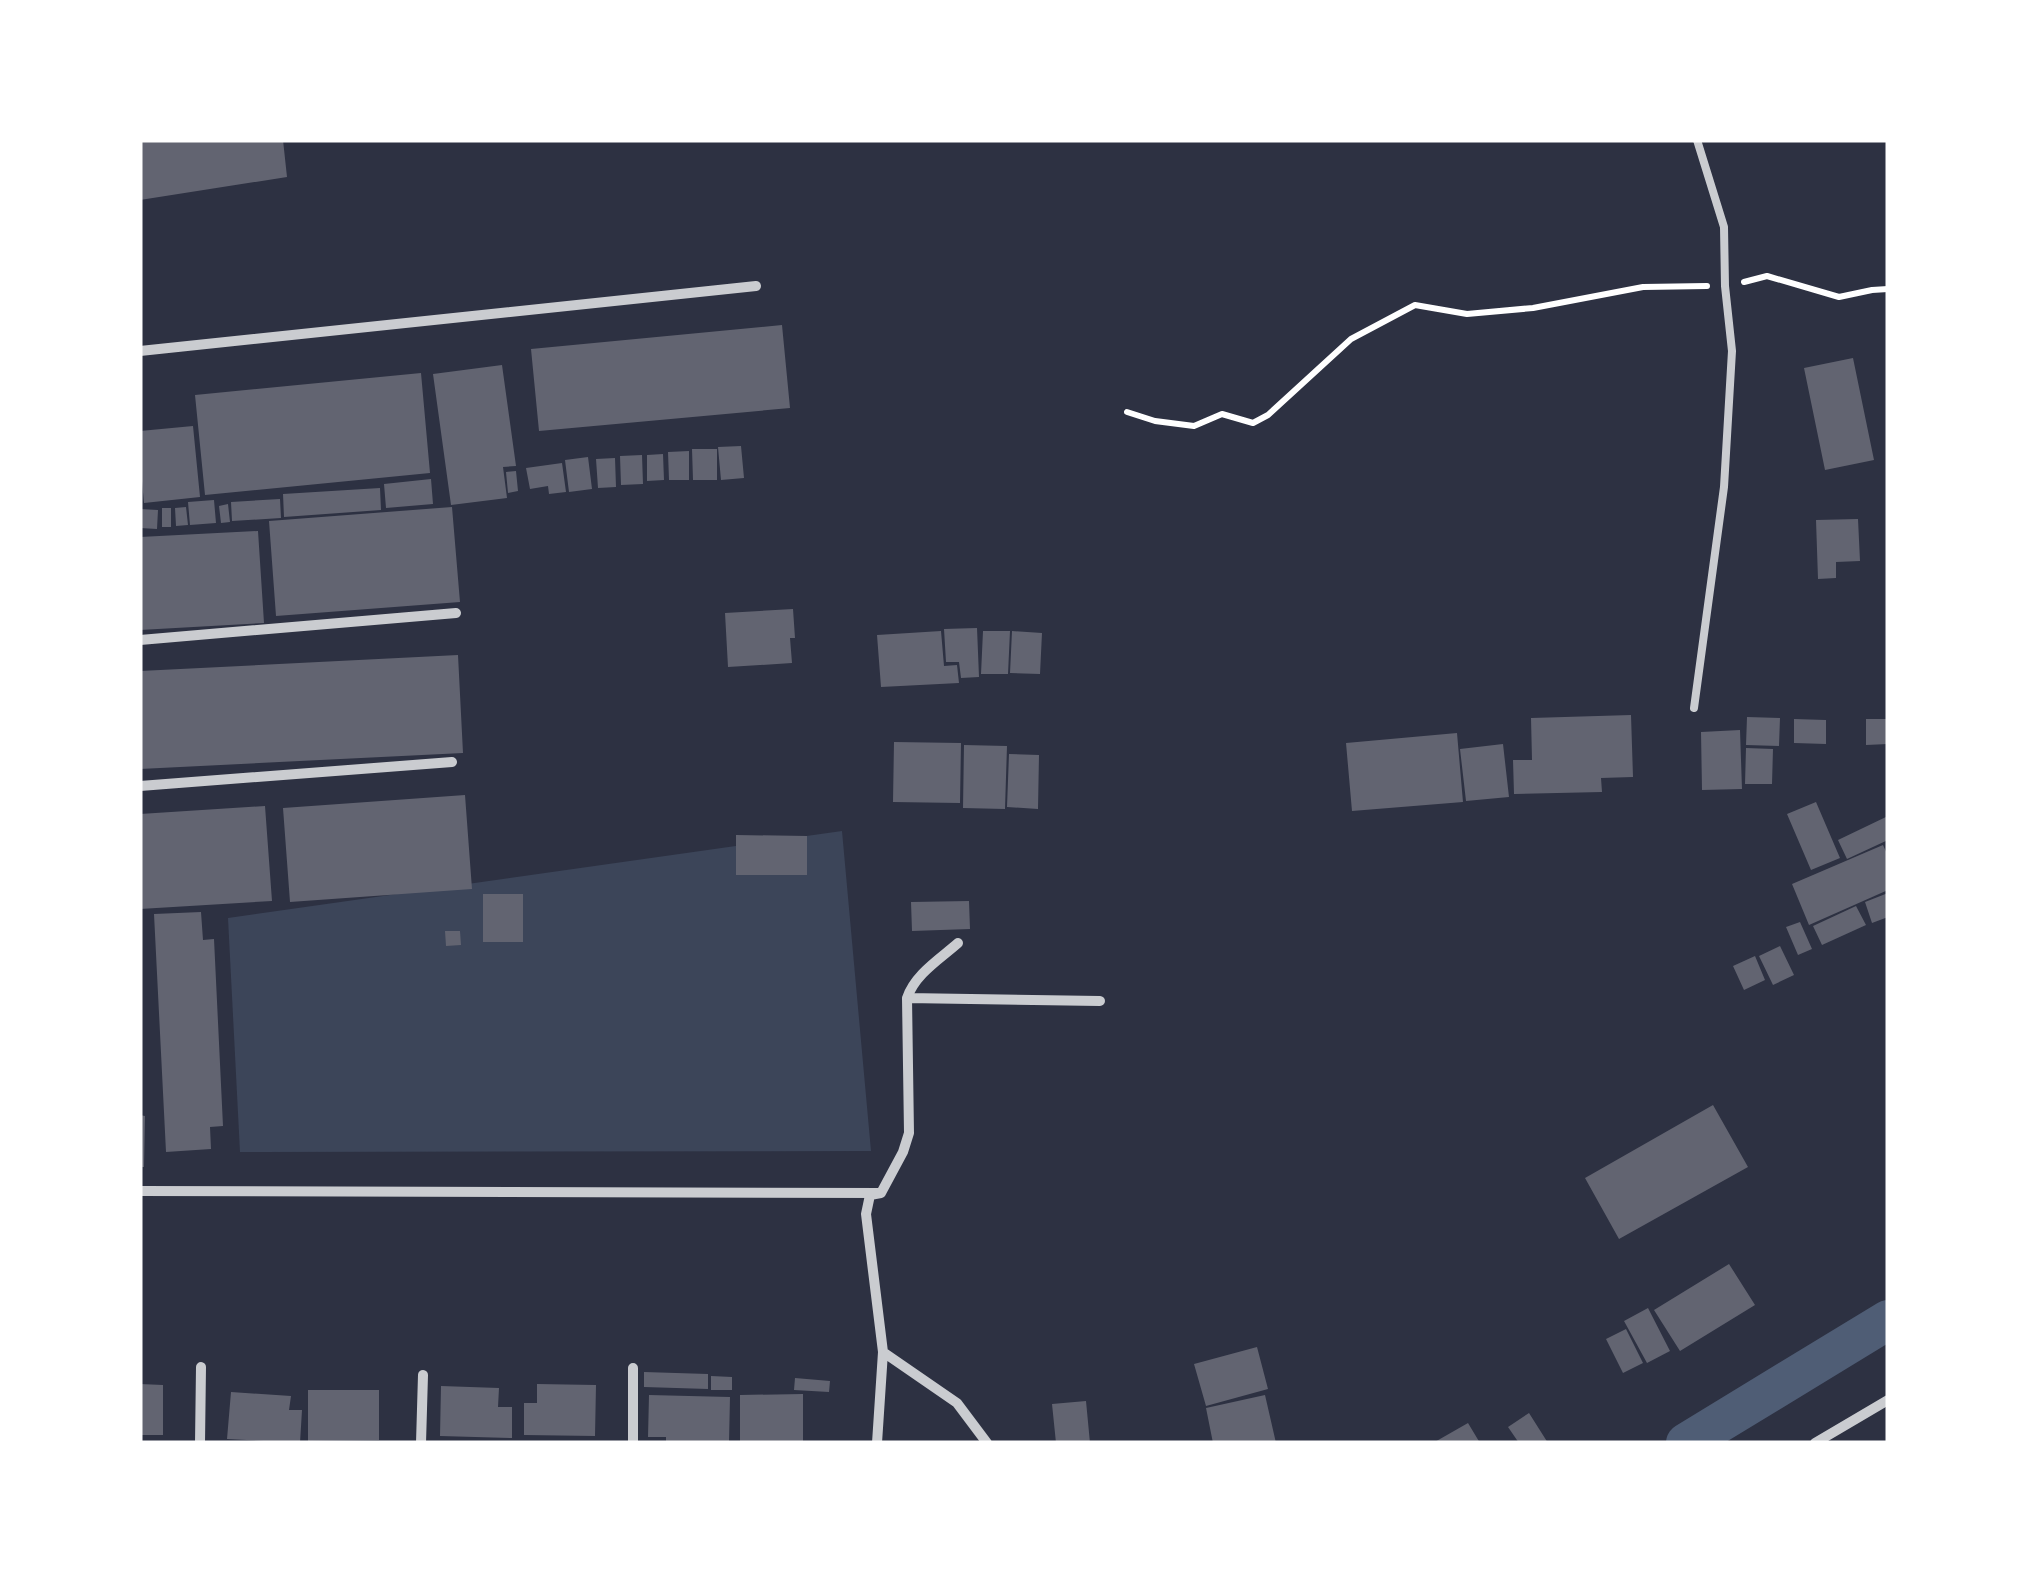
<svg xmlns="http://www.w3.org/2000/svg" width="2028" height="1583" font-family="'DM Sans',sans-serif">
<rect width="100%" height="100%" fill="#2d3142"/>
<!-- green -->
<path fill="#3c4559" d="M 842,831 L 871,1151 L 240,1152 L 228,918 Z"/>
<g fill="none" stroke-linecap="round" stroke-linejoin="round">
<!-- canal -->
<path stroke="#4f5d75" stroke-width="40" d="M 1686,1443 L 1888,1320"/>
</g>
<!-- building -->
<path fill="#626471" d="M 140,140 L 283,140 L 287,177 L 140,200 Z
M 782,325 L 790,408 L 539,431 L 531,349 Z
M 1853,358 L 1874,460 L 1825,470 L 1804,368 Z
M 502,365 L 516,466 L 503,467 L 507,498 L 451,505 L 433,374 Z
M 421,373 L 430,473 L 205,495 L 195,395 Z
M 193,426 L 200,497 L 144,503 L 140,459 L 140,431 Z
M 741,446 L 744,478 L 721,480 L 718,447 Z
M 692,449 L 717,449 L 717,480 L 693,480 Z
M 689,451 L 689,480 L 669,480 L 668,452 Z
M 663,454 L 664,480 L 647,481 L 647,455 Z
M 642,455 L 643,484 L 621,485 L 620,456 Z
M 588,457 L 592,489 L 569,492 L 565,460 Z
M 615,458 L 616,487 L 598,488 L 596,459 Z
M 562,463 L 566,492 L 549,494 L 548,486 L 530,489 L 526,468 Z
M 516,471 L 518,491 L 508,493 L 506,472 Z
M 431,479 L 433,504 L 386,508 L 384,484 Z
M 380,488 L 381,510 L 284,517 L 283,494 Z
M 280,499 L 281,518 L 232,521 L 231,502 Z
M 214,500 L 216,523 L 190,525 L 188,502 Z
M 228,504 L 230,522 L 221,523 L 219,506 Z
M 186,507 L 188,525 L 176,526 L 175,508 Z
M 452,507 L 460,602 L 276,616 L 269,521 Z
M 162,508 L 171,508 L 171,527 L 162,527 Z
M 140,509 L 158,510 L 157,529 L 140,528 Z
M 1858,519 L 1860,561 L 1836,562 L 1836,578 L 1818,579 L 1816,520 Z
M 258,531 L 264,623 L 140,630 L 140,537 Z
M 793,609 L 795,638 L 790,638 L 792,663 L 728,667 L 725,613 Z
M 977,628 L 979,677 L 961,678 L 959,662 L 946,662 L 944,629 Z
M 941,631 L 944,666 L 957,665 L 959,683 L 881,687 L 877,635 Z
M 983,631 L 1010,631 L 1008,674 L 981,674 Z
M 1012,631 L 1042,633 L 1040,674 L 1010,673 Z
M 458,655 L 463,753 L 140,769 L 140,671 Z
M 1631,715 L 1633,777 L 1601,778 L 1602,792 L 1514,794 L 1513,760 L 1532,760 L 1531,718 Z
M 1747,717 L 1780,718 L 1779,746 L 1746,745 Z
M 1794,719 L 1826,720 L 1826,744 L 1794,743 Z
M 1866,719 L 1888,719 L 1888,744 L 1866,745 Z
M 1740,730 L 1742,789 L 1702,790 L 1701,732 Z
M 1457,733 L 1463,802 L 1352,811 L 1346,743 Z
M 894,742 L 961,743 L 960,803 L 893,802 Z
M 1503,744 L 1509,797 L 1466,801 L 1460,749 Z
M 964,745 L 1007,746 L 1005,809 L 963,808 Z
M 1746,748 L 1773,749 L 1772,784 L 1745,784 Z
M 1009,754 L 1039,755 L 1038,809 L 1007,807 Z
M 465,795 L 472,889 L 290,902 L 283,808 Z
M 1816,802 L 1840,858 L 1811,870 L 1787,814 Z
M 265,806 L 272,901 L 140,909 L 140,814 Z
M 1888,816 L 1888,840 L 1847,859 L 1838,840 Z
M 736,835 L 807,836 L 807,875 L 736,875 Z
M 1883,845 L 1888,856 L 1888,890 L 1809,925 L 1792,884 Z
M 1888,893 L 1888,917 L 1872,923 L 1865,902 Z
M 483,894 L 523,894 L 523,942 L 483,942 Z
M 969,901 L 970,929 L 912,931 L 911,902 Z
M 1856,906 L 1866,925 L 1822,945 L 1813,926 Z
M 201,912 L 203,940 L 214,939 L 223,1126 L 210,1127 L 211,1149 L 166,1152 L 154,914 Z
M 1800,922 L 1812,949 L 1798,955 L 1786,927 Z
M 445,931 L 460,931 L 461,945 L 446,946 Z
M 1780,946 L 1794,975 L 1773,985 L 1759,956 Z
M 1755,956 L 1765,980 L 1744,990 L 1733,966 Z
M 1713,1105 L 1748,1167 L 1619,1239 L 1585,1178 Z
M 140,1115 L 145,1116 L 144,1167 L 140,1167 Z
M 1729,1264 L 1755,1305 L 1680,1351 L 1654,1310 Z
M 1648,1308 L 1670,1351 L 1647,1363 L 1624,1321 Z
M 1626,1329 L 1643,1363 L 1623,1373 L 1606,1339 Z
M 1257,1347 L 1268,1389 L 1206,1406 L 1194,1364 Z
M 644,1372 L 708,1374 L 708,1389 L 644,1387 Z
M 711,1376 L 732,1377 L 732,1390 L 711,1390 Z
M 795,1378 L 830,1381 L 829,1392 L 794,1390 Z
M 140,1384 L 163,1385 L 163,1435 L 140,1435 Z
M 537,1384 L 596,1385 L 595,1436 L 524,1435 L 524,1403 L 537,1403 Z
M 441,1386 L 499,1388 L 498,1407 L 512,1407 L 512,1438 L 440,1436 Z
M 308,1390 L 379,1390 L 379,1440 L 308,1441 Z
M 231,1392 L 291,1396 L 289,1410 L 302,1410 L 300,1443 L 227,1439 Z
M 803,1394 L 803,1443 L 740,1443 L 740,1395 Z
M 649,1395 L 730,1397 L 729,1443 L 666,1443 L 666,1437 L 648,1437 Z
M 1265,1395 L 1276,1443 L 1213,1443 L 1206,1408 Z
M 1086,1401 L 1090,1443 L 1056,1443 L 1052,1404 Z
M 1529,1413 L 1548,1443 L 1519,1443 L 1508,1427 Z
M 1468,1423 L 1480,1443 L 1433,1443 Z"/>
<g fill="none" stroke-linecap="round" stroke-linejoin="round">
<!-- path -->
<path stroke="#fff" stroke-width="6" d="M 1744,282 L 1767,276 L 1839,297 L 1872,290 L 1888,289
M 1127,412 L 1155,421 L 1194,426 L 1222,414 L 1253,423 L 1268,415 L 1351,339 L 1415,305 L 1467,314 L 1533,308 L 1643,287 L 1707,286"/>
<!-- service -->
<path stroke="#caccd0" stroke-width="8" d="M 1694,708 L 1724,487 L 1732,351 L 1725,286 L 1724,227 L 1697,140"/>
<!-- minor -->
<path stroke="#caccd0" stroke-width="10" d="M 140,351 L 756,286
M 140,640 L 456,613
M 140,786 L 452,762
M 907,998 L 1100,1001
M 140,1191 L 881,1193
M 883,1352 L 957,1403 L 987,1443
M 200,1443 L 201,1367
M 421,1443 L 423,1375
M 633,1443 L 633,1368
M 877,1443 L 883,1352 L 866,1214 L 870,1195 L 881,1193 L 903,1152 L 909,1133 L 907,998 C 915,974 940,959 958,943
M 1815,1443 L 1888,1400"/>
</g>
<!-- border -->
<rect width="2028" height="1583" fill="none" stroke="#ffffff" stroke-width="285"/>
</svg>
